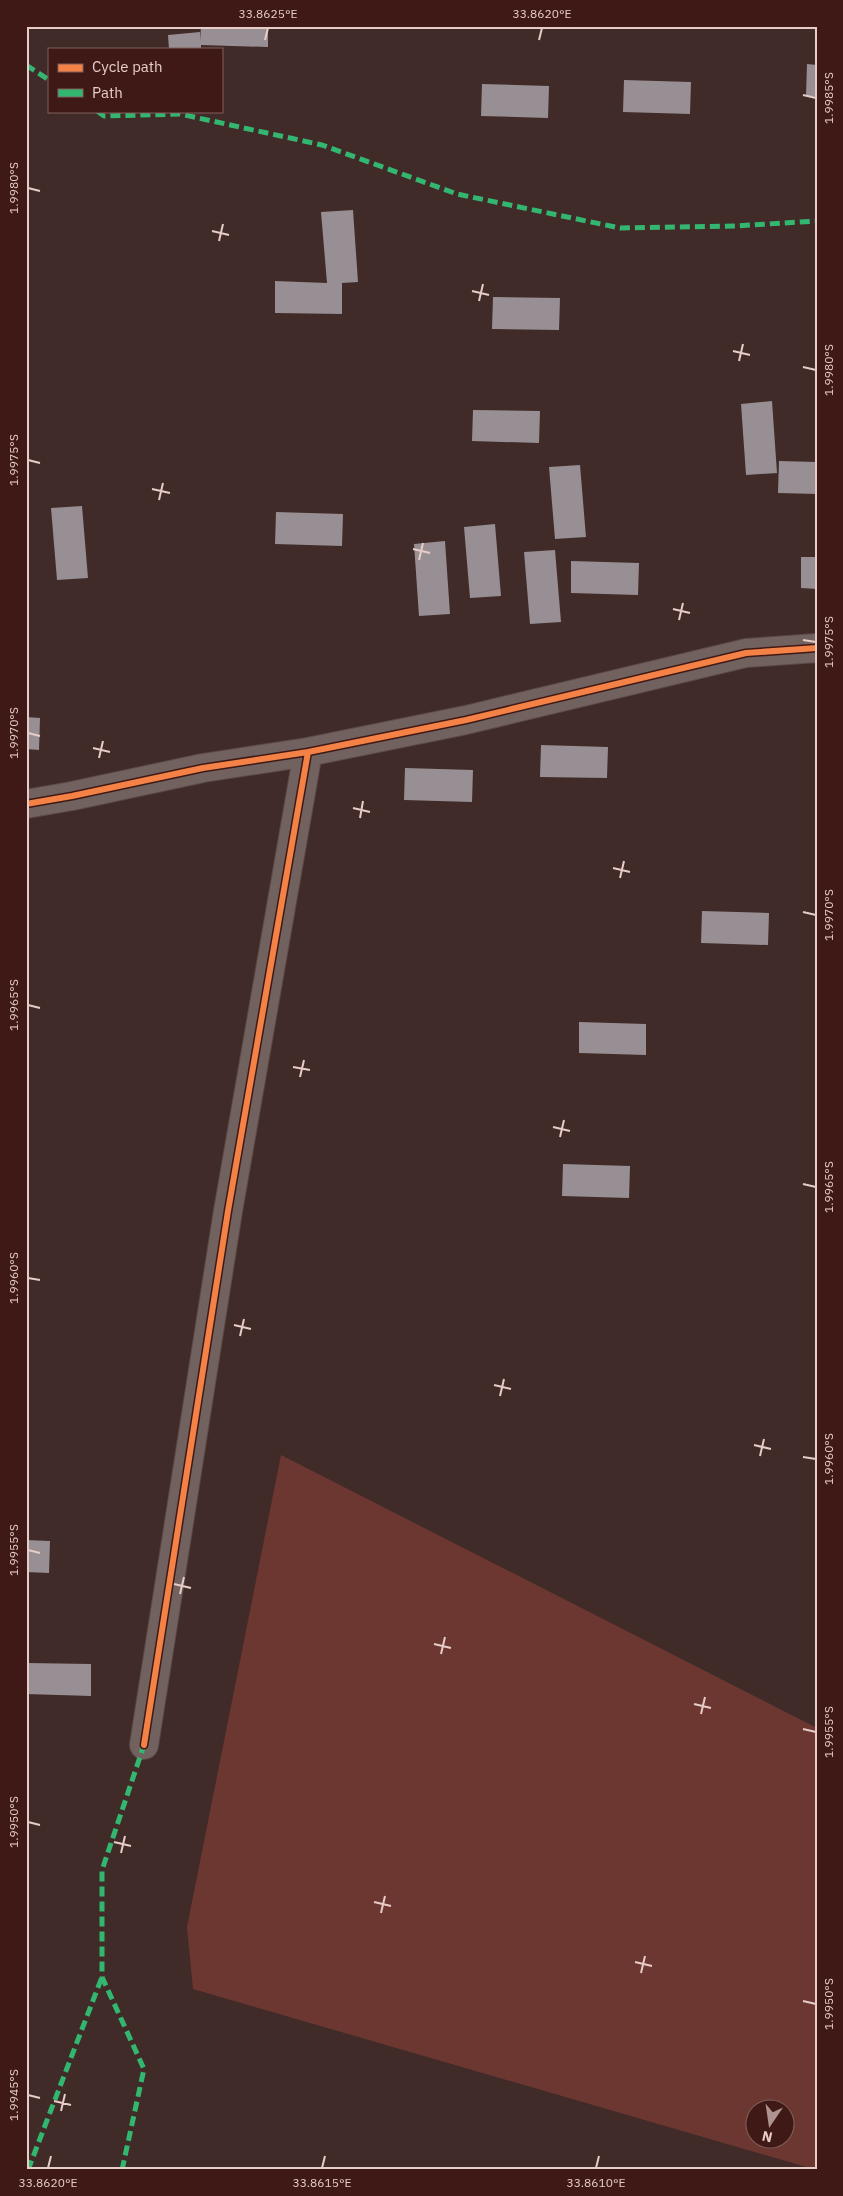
<svg xmlns="http://www.w3.org/2000/svg" width="843" height="2196" font-family="'IBM Plex Sans',sans-serif">
<rect width="100%" height="100%" fill="#402b28"/>
<!-- green -->
<path fill="#6d3731" fill-rule="evenodd" d="M 281,1455 L 817,1728 L 817,2170 L 193,1989 L 187,1927 ZM 756,2108 L 786,2108 L 786,2138 L 756,2138 Z"/>
<!-- building -->
<path fill="#978f93" d="M 201,26 L 268,26 L 268,47 L 201,45 L 201,49 L 169,49 L 168,35 L 200,32 L 200,41 Z
M 807,64 L 817,65 L 817,97 L 806,96 Z
M 624,80 L 691,82 L 690,114 L 623,112 Z
M 482,84 L 549,86 L 548,118 L 481,116 Z
M 353,210 L 358,282 L 342,283 L 342,314 L 275,313 L 275,281 L 327,283 L 321,212 Z
M 493,297 L 560,298 L 559,330 L 492,329 Z
M 772,401 L 777,473 L 746,475 L 741,404 Z
M 473,410 L 540,411 L 539,443 L 472,441 Z
M 779,461 L 817,462 L 817,494 L 778,493 Z
M 580,465 L 586,537 L 555,539 L 549,467 Z
M 82,506 L 88,578 L 57,580 L 51,508 Z
M 276,512 L 343,514 L 342,546 L 275,544 Z
M 495,524 L 501,596 L 470,598 L 464,527 Z
M 445,541 L 450,614 L 419,616 L 414,544 Z
M 555,550 L 561,622 L 530,624 L 524,552 Z
M 801,557 L 817,557 L 817,589 L 801,588 Z
M 571,561 L 639,563 L 638,595 L 571,593 Z
M 26,717 L 40,718 L 39,750 L 26,749 Z
M 541,745 L 608,747 L 607,778 L 540,777 Z
M 405,768 L 473,770 L 472,802 L 404,800 Z
M 702,911 L 769,913 L 768,945 L 701,943 Z
M 579,1022 L 646,1024 L 646,1055 L 579,1053 Z
M 563,1164 L 630,1166 L 629,1198 L 562,1196 Z
M 26,1540 L 50,1541 L 49,1573 L 26,1572 Z
M 26,1663 L 91,1664 L 91,1696 L 26,1694 Z"/>
<g fill="none" stroke-linecap="round" stroke-linejoin="round">
<!-- minor casing -->
<g stroke="#5b4946" stroke-width="30">
<path id="minor" d="M 26,804 L 72,796 L 203,768 L 308,752 L 466,720 L 746,653 L 817,648
M 144,1745 L 228,1211 L 308,752"/>
</g>
<!-- minor -->
<use href="#minor" stroke="#71615f" stroke-width="28"/>
<!-- quiet -->
<path stroke="#33b770" stroke-width="5" stroke-dasharray="10 5" stroke-linecap="butt" d="M 26,65 L 49,80
M 97,111 L 104,116 L 180,114 L 322,145 L 457,194 L 620,228 L 735,226 L 817,221
M 28,2170 L 102,1977
M 122,2170 L 144,2069 L 102,1977 L 102,1870 L 144,1745"/>
<!-- cycleway casing -->
<g stroke="#3f1915" stroke-width="9">
<path id="cycleway" d="M 26,804 L 72,796 L 203,768 L 308,752 L 466,720 L 746,653 L 817,648
M 144,1745 L 228,1211 L 308,752"/>
</g>
<!-- cycleway -->
<use href="#cycleway" stroke="#f48246" stroke-width="6"/>
</g>
<!-- ticks -->
<path fill="none" stroke="#e7ccc8" stroke-width="2" d="M 265,40 L 268,28M 539,40 L 542,28M 803,95 L 816,98M 28,188 L 40,191M 212,231 L 229,235M 219,241 L 223,224M 472,291 L 489,295M 479,301 L 483,284M 733,351 L 750,355M 739,361 L 743,344M 803,367 L 816,370M 28,460 L 40,463M 152,489 L 170,493M 159,500 L 163,483M 413,549 L 430,553M 419,560 L 423,543M 673,609 L 690,613M 679,620 L 683,603M 803,640 L 816,642M 28,733 L 40,736M 93,748 L 110,752M 99,758 L 103,741M 353,808 L 370,812M 360,818 L 363,801M 613,868 L 630,872M 620,878 L 624,861M 803,912 L 816,915M 28,1005 L 40,1008M 293,1067 L 310,1070M 300,1077 L 304,1060M 553,1127 L 570,1131M 560,1137 L 564,1120M 803,1184 L 816,1187M 28,1278 L 40,1280M 234,1325 L 251,1329M 240,1336 L 244,1319M 494,1385 L 511,1389M 500,1396 L 504,1379M 754,1445 L 771,1449M 760,1456 L 764,1439M 803,1457 L 816,1459M 28,1550 L 40,1553M 174,1584 L 191,1588M 180,1594 L 184,1577M 434,1644 L 451,1648M 441,1654 L 445,1637M 694,1704 L 711,1708M 701,1714 L 705,1697M 803,1729 L 816,1732M 28,1822 L 40,1825M 114,1842 L 131,1846M 121,1853 L 125,1836M 374,1902 L 391,1906M 381,1913 L 385,1896M 635,1962 L 652,1966M 641,1973 L 645,1956M 803,2001 L 816,2004M 28,2095 L 40,2098M 54,2101 L 71,2105M 61,2111 L 65,2094M 48,2168 L 51,2156M 322,2168 L 325,2156M 596,2168 L 599,2156"/>
<!-- border -->
<rect width="843" height="2196" fill="none" stroke="#3f1915" stroke-width="55"/>
<!-- legend -->
<rect x="48" y="48" width="175" height="65" fill="#3f1915" stroke="#82615d"/>
<rect x="58" y="64" width="25" height="8" fill="#f48246" stroke="#82615d"/>
<text x="92" y="72" font-size="15" fill="#e7ccc8">Cycle path</text>
<rect x="58" y="89" width="25" height="8" fill="#33b770" stroke="#82615d"/>
<text x="92" y="98" font-size="15" fill="#e7ccc8">Path</text>
<!-- north arrow -->
<g transform="translate(770 2124) rotate(193)"><circle r="24" fill="#3f1915" stroke="#82615d"/>
<path d="M0-4L9 19L0 12L-9 19Z" fill="#ad9490"/>
<text y="-8" font-size="14" font-weight="bold" text-anchor="middle" fill="#e7ccc8">N</text>
</g>
<rect x="28" y="28" width="788" height="2140" fill="none" stroke="#e7ccc8" stroke-width="2"/>
<g font-size="12" text-anchor="middle" fill="#e7ccc8">
<text x="268" y="18">33.8625°E</text>
<text x="542" y="18">33.8620°E</text>
<text transform="translate(829 98) rotate(-90)" y="4">1.9985°S</text>
<text transform="translate(14 188) rotate(-90)" y="4">1.9980°S</text>
<text transform="translate(829 370) rotate(-90)" y="4">1.9980°S</text>
<text transform="translate(14 460) rotate(-90)" y="4">1.9975°S</text>
<text transform="translate(829 642) rotate(-90)" y="4">1.9975°S</text>
<text transform="translate(14 733) rotate(-90)" y="4">1.9970°S</text>
<text transform="translate(829 915) rotate(-90)" y="4">1.9970°S</text>
<text transform="translate(14 1005) rotate(-90)" y="4">1.9965°S</text>
<text transform="translate(829 1187) rotate(-90)" y="4">1.9965°S</text>
<text transform="translate(14 1278) rotate(-90)" y="4">1.9960°S</text>
<text transform="translate(829 1459) rotate(-90)" y="4">1.9960°S</text>
<text transform="translate(14 1550) rotate(-90)" y="4">1.9955°S</text>
<text transform="translate(829 1732) rotate(-90)" y="4">1.9955°S</text>
<text transform="translate(14 1822) rotate(-90)" y="4">1.9950°S</text>
<text transform="translate(829 2004) rotate(-90)" y="4">1.9950°S</text>
<text transform="translate(14 2095) rotate(-90)" y="4">1.9945°S</text>
<text x="48" y="2187">33.8620°E</text>
<text x="322" y="2187">33.8615°E</text>
<text x="596" y="2187">33.8610°E</text>
</g>
</svg>
